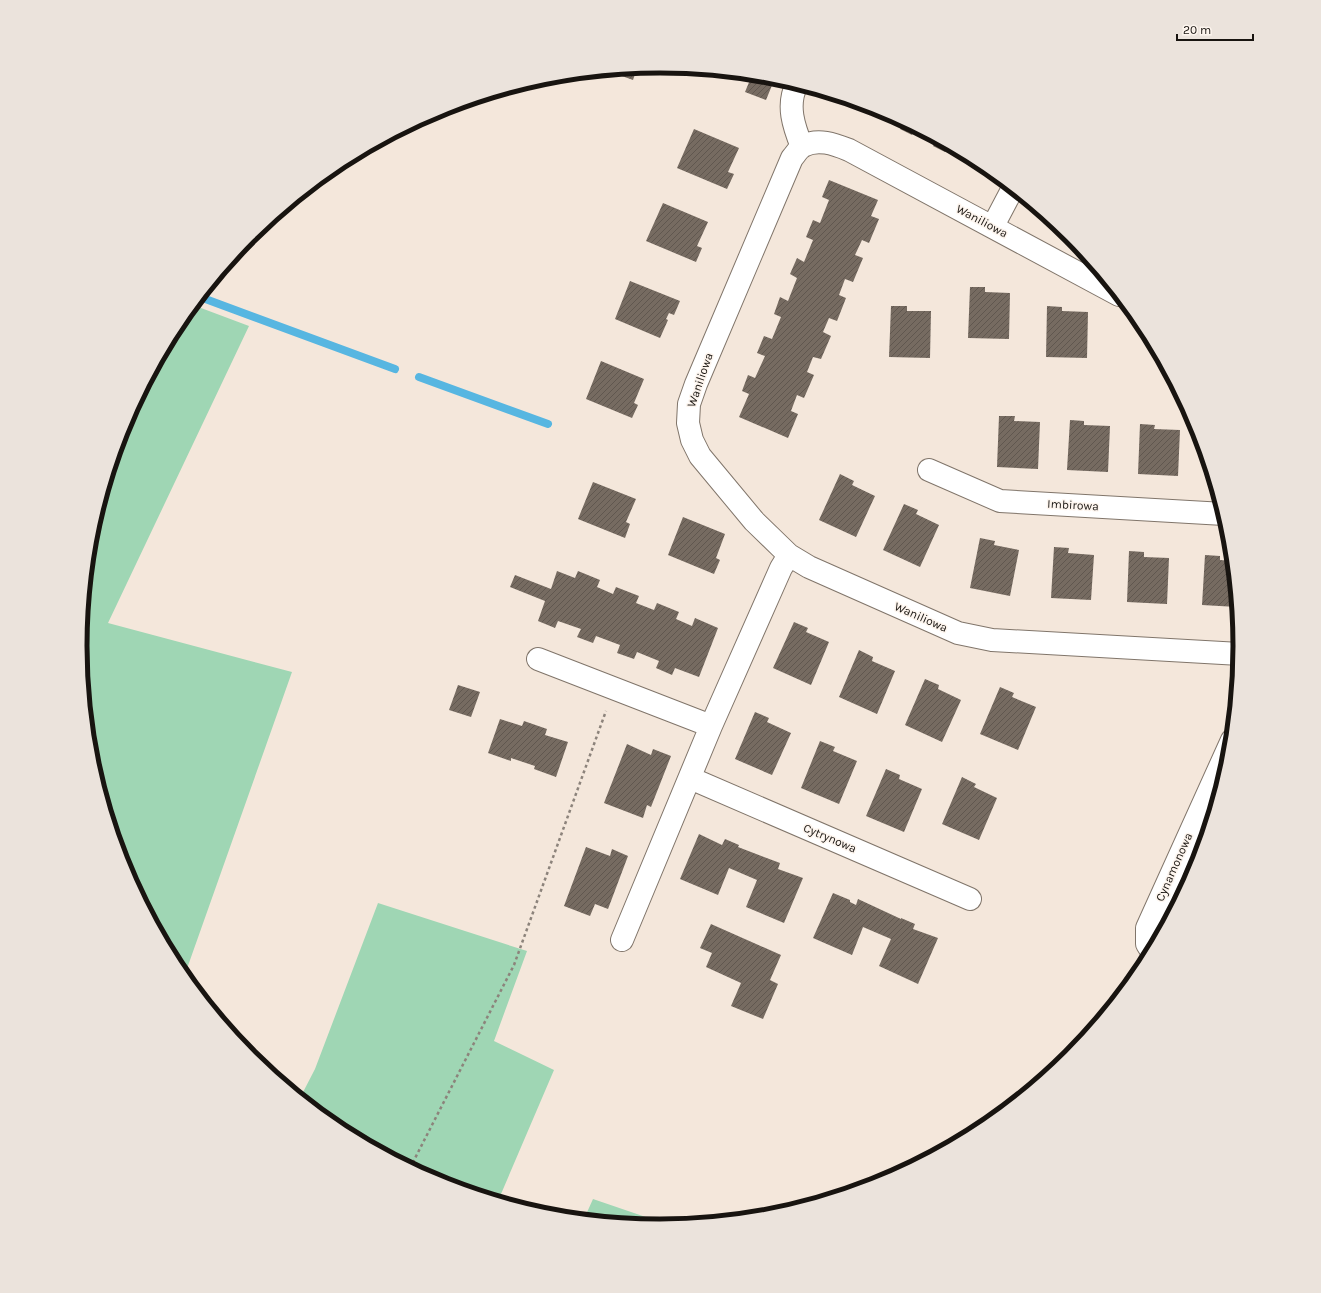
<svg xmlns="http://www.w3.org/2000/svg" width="1321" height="1293" font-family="Karla,sans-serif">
<defs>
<pattern id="building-hatch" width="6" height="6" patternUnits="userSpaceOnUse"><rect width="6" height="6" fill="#766b61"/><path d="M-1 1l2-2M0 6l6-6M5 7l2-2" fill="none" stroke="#60574f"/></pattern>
</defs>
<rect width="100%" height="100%" fill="#f4e7db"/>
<!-- grass -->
<path fill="#9fd6b4" d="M 193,305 L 249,326 L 108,623 L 292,672 L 184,977 L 178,969 L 124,868 L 91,760 L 80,646 L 91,533 L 124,424 L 178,324 Z
M 378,903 L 527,951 L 494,1041 L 554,1070 L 498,1201 L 438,1183 L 338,1129 L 300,1098 L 315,1069 Z
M 593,1199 L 672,1226 L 660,1227 L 584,1219 Z"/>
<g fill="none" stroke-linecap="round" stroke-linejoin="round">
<!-- stream -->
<path stroke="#57b6e1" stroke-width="8" d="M 200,297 L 395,369
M 419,377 L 548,424"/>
</g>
<!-- building -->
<path fill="url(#building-hatch)" d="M 637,68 L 633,80 L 608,71 Z
M 752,75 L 775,78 L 766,100 L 745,92 Z
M 870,106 L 883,110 L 879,117 L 867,111 Z
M 904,122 L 916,128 L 912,135 L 900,129 Z
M 694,129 L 739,148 L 728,172 L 734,174 L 727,189 L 677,168 Z
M 937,139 L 949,146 L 945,152 L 933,146 Z
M 829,180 L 878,200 L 871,216 L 879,219 L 869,243 L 862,240 L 855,255 L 863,258 L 853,282 L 845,279 L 839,295 L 846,298 L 837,321 L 829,318 L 823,332 L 831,336 L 821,359 L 813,357 L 807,372 L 814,375 L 804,398 L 797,395 L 791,411 L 798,414 L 788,438 L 739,417 L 749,394 L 742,391 L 748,375 L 755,378 L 765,356 L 757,353 L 764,336 L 772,339 L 781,317 L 774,314 L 780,297 L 788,301 L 797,278 L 790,274 L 797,258 L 804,262 L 813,240 L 806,237 L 813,220 L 820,223 L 829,200 L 822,197 Z
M 663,203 L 708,222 L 697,246 L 702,248 L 696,262 L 646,241 Z
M 630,281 L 680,301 L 674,315 L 669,313 L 666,319 L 668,320 L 660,338 L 615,319 Z
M 970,287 L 985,287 L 985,292 L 1010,293 L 1009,339 L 968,338 Z
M 891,306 L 907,306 L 907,311 L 931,311 L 930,358 L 889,357 Z
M 1047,306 L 1062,307 L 1062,311 L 1088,312 L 1087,358 L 1046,357 Z
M 601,361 L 644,379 L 634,403 L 638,405 L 632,418 L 586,399 Z
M 999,416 L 1015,416 L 1014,421 L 1040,422 L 1038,469 L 997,467 Z
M 1070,420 L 1084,421 L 1084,425 L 1110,426 L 1108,472 L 1067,470 Z
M 1140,424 L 1155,425 L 1154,429 L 1180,430 L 1178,476 L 1138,474 Z
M 840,474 L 854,481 L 852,485 L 875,496 L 856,537 L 819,520 Z
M 593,482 L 636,499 L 626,522 L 630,524 L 625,538 L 578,519 Z
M 904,504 L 918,510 L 916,514 L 939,525 L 920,567 L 883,550 Z
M 683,517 L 725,534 L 716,558 L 720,560 L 714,574 L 668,555 Z
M 980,538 L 995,541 L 994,545 L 1019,550 L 1010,596 L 970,588 Z
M 1054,547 L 1069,548 L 1068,553 L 1094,555 L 1091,600 L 1051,598 Z
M 1129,551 L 1144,552 L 1144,557 L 1169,558 L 1167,604 L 1127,602 Z
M 1205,555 L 1220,556 L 1220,560 L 1233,561 L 1237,607 L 1202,605 Z
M 557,571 L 575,578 L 578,571 L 600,580 L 597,587 L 613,594 L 616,587 L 639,596 L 636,603 L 654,610 L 657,603 L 679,612 L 676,619 L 692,626 L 695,618 L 718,628 L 699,677 L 675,668 L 672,675 L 656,668 L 659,661 L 637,652 L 634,659 L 617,653 L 620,645 L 596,636 L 593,643 L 577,637 L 581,629 L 558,621 L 555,628 L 538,621 L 545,601 L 510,587 L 515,575 L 551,589 Z
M 794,622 L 808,628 L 806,632 L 829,642 L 811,685 L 773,668 Z
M 859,650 L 873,657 L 872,661 L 895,671 L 877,714 L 839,697 Z
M 925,679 L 939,685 L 938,689 L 961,700 L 942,742 L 905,725 Z
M 458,685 L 480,692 L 471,717 L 449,710 Z
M 1000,687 L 1014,693 L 1012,697 L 1036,707 L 1018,750 L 980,734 Z
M 755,712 L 769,718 L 767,722 L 791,733 L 772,775 L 735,759 Z
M 500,719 L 522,726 L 524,721 L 547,729 L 545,735 L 568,742 L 556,777 L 534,769 L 535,766 L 511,758 L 511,761 L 488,753 Z
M 820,741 L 835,747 L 833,751 L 857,761 L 839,804 L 801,788 Z
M 627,744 L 651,755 L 653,749 L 671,756 L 651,807 L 647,805 L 643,818 L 604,803 Z
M 886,769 L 900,775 L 899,779 L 922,789 L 904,832 L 866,816 Z
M 962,777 L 976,784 L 974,787 L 997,798 L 979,840 L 942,824 Z
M 699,834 L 722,845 L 725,839 L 739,845 L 738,847 L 780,863 L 778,869 L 803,878 L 784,923 L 746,907 L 757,880 L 729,868 L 718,895 L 680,879 Z
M 586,847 L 610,856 L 612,849 L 628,856 L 608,909 L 595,904 L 590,916 L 564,906 Z
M 833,893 L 850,900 L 850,902 L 856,905 L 858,899 L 901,919 L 901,918 L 915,924 L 913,929 L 938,938 L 918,984 L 879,966 L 891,939 L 863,927 L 852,955 L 813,938 Z
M 711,924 L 781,955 L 770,980 L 778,984 L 763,1019 L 731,1006 L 741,983 L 706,967 L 712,953 L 700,948 Z"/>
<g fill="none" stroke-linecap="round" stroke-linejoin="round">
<!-- minor casing -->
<g stroke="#80756a" stroke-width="24">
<path id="minor" d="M 797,84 C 786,105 794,127 802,147
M 993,226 L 1013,188
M 1119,295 L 849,150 C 834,144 818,138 803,146 C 798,149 795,155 792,158 L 696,384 L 689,404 L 688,423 L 692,440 L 700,456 L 754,521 L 789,555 L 809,567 L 958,633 L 992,640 L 1240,654
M 929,470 L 1000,501 L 1224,514
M 538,659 L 711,726
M 690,778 L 970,899
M 622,940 L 711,726 L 781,568 L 789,555
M 1152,952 L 1147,944 L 1147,928 L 1232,740"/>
</g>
<!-- path -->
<path stroke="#8c837b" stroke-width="2.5" stroke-dasharray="3 3" stroke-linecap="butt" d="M 410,1168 L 514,965 L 606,711"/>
<!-- minor -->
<use href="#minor" stroke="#fff" stroke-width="22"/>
</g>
<g text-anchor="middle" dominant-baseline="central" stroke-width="3" stroke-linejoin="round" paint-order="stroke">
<!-- street labels -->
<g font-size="12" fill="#181410" stroke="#fdf5ee">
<text transform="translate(982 221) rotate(28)">Waniliowa</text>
<text transform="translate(700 380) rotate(-71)">Waniliowa</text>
<text transform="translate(1073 505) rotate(3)">Imbirowa</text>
<text transform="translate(921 617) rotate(24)">Waniliowa</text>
<text transform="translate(830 838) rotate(23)">Cytrynowa</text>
<text transform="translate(1174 867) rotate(-66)">Cynamonowa</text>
</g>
</g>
<!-- crop -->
<path d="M0 0H1321V1293H0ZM87 646a573 573 0 1 1 1146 0a573 573 0 1 1-1146 0Z" fill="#ebe3dc" fill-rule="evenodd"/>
<path fill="none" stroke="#181410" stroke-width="5" d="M87 646a573 573 0 1 1 1146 0a573 573 0 1 1-1146 0Z"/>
<!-- scale -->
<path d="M1177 34v6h76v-6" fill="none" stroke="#181410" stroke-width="2"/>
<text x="1183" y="34" font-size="12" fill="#181410" stroke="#fdf5ee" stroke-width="3" paint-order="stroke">20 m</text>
</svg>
